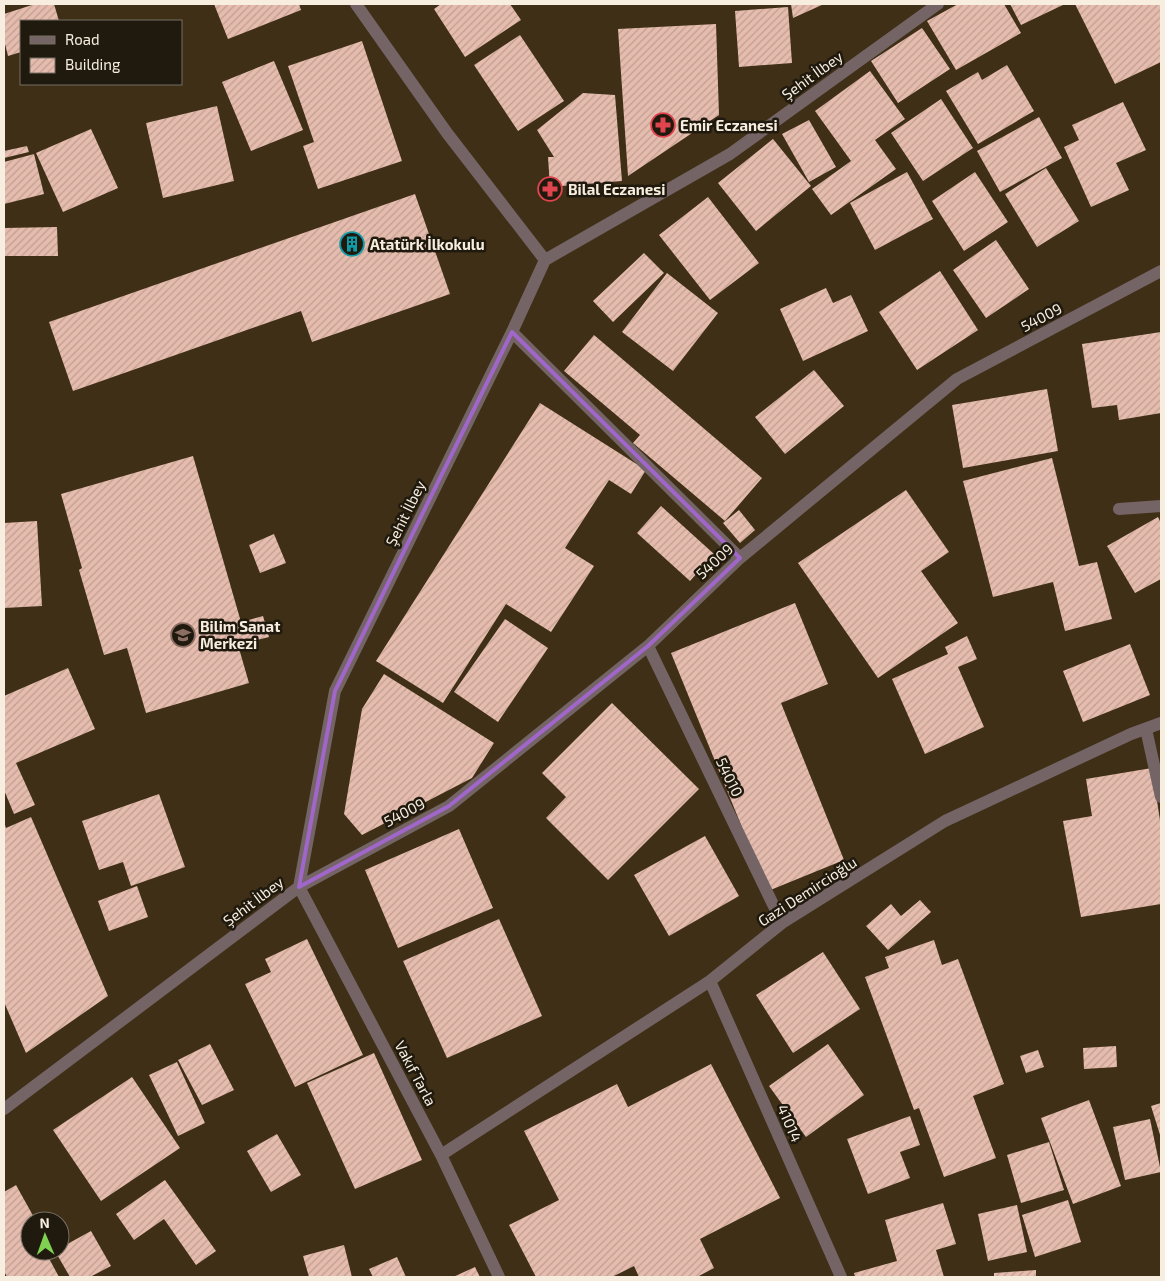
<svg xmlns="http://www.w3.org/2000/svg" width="1165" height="1281" font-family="'Exo 2',sans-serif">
<defs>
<pattern id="building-hatch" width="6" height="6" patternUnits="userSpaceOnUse" patternTransform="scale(1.25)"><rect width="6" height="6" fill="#e6bcae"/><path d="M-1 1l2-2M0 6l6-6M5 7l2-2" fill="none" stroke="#bf9f93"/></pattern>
</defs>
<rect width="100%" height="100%" fill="#3e2f16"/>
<!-- building -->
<path fill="url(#building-hatch)" d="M 35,4 L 54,4 L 59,21 L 21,21 L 21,52 L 8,56 L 4,40 L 4,14 Z
M 214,4 L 299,4 L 301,10 L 228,39 Z
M 441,4 L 510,4 L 521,20 L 465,57 L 434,9 Z
M 791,4 L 824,4 L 793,18 Z
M 958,4 L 1004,4 L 1021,33 L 956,70 L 927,21 Z
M 1010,4 L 1065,4 L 1021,25 Z
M 1075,4 L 1161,4 L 1161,62 L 1115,84 Z
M 788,7 L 792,63 L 739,67 L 735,11 Z
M 716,24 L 719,115 L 628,176 L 618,29 Z
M 922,28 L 950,69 L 898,103 L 871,61 Z
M 520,35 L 564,101 L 518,131 L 474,65 Z
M 362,41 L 402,161 L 318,189 L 303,146 L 314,142 L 288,66 Z
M 274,61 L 303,130 L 251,151 L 222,82 Z
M 1007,65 L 1034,111 L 978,144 L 946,91 L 978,72 L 982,80 Z
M 870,71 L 905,119 L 875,140 L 896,169 L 831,215 L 812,189 L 851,161 L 815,111 Z
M 583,93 L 615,95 L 622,181 L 550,187 L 548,157 L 554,157 L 537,130 Z
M 941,99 L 973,148 L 923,181 L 891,133 Z
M 1123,102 L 1146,150 L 1116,163 L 1129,190 L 1091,207 L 1064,147 L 1079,140 L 1072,125 Z
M 217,106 L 234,181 L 163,198 L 146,123 Z
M 1039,117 L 1062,158 L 1000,192 L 977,151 Z
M 809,120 L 836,167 L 809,182 L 782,134 Z
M 91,129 L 118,188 L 63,212 L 36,153 Z
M 773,139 L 811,186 L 756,231 L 718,183 Z
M 27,146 L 29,152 L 4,158 L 4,151 Z
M 34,154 L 44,194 L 4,204 L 4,162 Z
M 1046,168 L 1079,221 L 1037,247 L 1005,194 Z
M 907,172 L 933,219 L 875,250 L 850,203 Z
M 975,172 L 1008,222 L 964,251 L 932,201 Z
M 415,194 L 450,294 L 312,342 L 301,311 L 73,391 L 49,322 Z
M 708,197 L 759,263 L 710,300 L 659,235 Z
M 57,227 L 58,256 L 4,256 L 4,228 Z
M 996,240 L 1029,289 L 986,318 L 953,270 Z
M 644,253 L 664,273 L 613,322 L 593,301 Z
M 940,271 L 978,330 L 917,370 L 879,312 Z
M 667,273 L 718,313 L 673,371 L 622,332 Z
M 826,288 L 833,303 L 851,295 L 868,331 L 803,361 L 780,309 Z
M 1161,332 L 1161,413 L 1119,420 L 1117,405 L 1092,408 L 1082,344 Z
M 594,335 L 762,478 L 725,521 L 633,443 L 640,435 L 564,371 Z
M 814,370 L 844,406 L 785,454 L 755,417 Z
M 1047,389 L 1058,451 L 963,468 L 952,405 Z
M 540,403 L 646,470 L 631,494 L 609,480 L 565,548 L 594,566 L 551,632 L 506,604 L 443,703 L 376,661 Z
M 193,456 L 241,622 L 263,616 L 269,637 L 238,645 L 249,683 L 146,713 L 127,648 L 104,655 L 79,570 L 82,568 L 61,494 Z
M 1052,458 L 1079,566 L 1097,562 L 1112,619 L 1065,631 L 1053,582 L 993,597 L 963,481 Z
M 906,490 L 949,552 L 921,571 L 958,623 L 878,678 L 798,563 Z
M 661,506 L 714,554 L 690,581 L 637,533 Z
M 739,510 L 755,530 L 740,543 L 723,523 Z
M 1158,517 L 1161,523 L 1161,579 L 1135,593 L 1107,546 Z
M 37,521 L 42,606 L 4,608 L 4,523 Z
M 274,534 L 286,563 L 260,573 L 249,545 Z
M 795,603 L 828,684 L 781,703 L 844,860 L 768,891 L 671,653 Z
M 505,619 L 548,648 L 498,722 L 454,692 Z
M 967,636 L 977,659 L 958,667 L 984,727 L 925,754 L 892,679 L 948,654 L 945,647 Z
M 1130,644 L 1150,695 L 1083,722 L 1063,671 Z
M 68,668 L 95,729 L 16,763 L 35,805 L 14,814 L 4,790 L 4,696 Z
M 384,674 L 494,743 L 472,778 L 362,835 L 344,814 L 362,709 Z
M 612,703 L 699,789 L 608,880 L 546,818 L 566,797 L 542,773 Z
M 1152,768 L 1161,827 L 1161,904 L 1081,917 L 1063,821 L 1092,816 L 1086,779 Z
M 159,794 L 185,867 L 131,886 L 123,862 L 99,870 L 82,821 Z
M 31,817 L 108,996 L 26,1053 L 4,1002 L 4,822 L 6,828 Z
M 459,829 L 493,908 L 398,948 L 365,870 Z
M 705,836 L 739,896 L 669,936 L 634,875 Z
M 137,886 L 148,917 L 109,931 L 98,901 Z
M 920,900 L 931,912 L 888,950 L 866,926 L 891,904 L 901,916 Z
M 499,919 L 542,1016 L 447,1058 L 403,961 Z
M 307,939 L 363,1055 L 295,1087 L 245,984 L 271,972 L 265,959 Z
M 934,940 L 942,965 L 958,959 L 1004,1084 L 973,1096 L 996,1158 L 944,1177 L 919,1108 L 914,1110 L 865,977 L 889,968 L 885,957 Z
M 823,952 L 860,1009 L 793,1053 L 756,995 Z
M 210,1044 L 234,1090 L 202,1105 L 178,1060 Z
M 828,1044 L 864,1095 L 806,1137 L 769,1086 Z
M 1116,1046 L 1117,1067 L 1084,1069 L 1083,1048 Z
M 1038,1050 L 1044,1067 L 1026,1073 L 1020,1056 Z
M 374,1053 L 422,1160 L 355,1189 L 307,1083 Z
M 177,1062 L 205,1123 L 178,1136 L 149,1075 Z
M 711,1064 L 780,1198 L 700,1239 L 714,1268 L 697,1277 L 639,1277 L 634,1266 L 612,1277 L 536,1277 L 509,1225 L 559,1200 L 524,1131 L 617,1084 L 628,1107 Z
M 132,1077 L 180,1148 L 101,1201 L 53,1130 Z
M 1089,1100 L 1121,1186 L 1073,1204 L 1041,1118 Z
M 1161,1103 L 1161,1138 L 1151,1106 Z
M 910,1116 L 920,1145 L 900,1152 L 910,1178 L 868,1194 L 847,1139 Z
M 1150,1119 L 1161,1172 L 1125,1180 L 1113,1127 Z
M 277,1134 L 301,1175 L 271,1192 L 247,1151 Z
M 1049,1142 L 1064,1190 L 1021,1203 L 1007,1155 Z
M 165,1180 L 216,1251 L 196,1265 L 164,1219 L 134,1240 L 116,1214 Z
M 16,1185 L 36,1221 L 30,1221 L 30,1251 L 45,1251 L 59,1277 L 7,1277 L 4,1271 L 4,1192 Z
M 1068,1200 L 1081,1242 L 1035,1257 L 1022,1215 Z
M 943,1203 L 956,1244 L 936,1250 L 944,1277 L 855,1277 L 854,1273 L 897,1261 L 885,1220 Z
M 1017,1205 L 1027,1252 L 988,1261 L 978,1214 Z
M 91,1231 L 111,1266 L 90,1277 L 70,1277 L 55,1251 L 60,1251 L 60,1248 Z
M 344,1245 L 352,1277 L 309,1277 L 303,1256 Z
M 397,1257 L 406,1277 L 373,1277 L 369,1269 Z
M 475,1267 L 480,1277 L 453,1277 Z
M 1036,1270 L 1036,1277 L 994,1277 L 994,1273 Z"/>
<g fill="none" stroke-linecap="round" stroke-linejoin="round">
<!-- minor -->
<path stroke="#746466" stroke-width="12" d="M 356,4 L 447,133 L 545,260
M 512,332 L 740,558
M 1119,509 L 1161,506
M 648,646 L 782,923
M 1146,729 L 1161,797
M 710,981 L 841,1277
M 4,1109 L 299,887 L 335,691 L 512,332 L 545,260 L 730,154 L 938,4
M 441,1155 L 710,981 L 782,923 L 945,821 L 1131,734 L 1161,723
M 499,1277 L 441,1155 L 299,887 L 449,806 L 648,646 L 740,558 L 957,379 L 1161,271"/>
</g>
<!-- marked area -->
<path fill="none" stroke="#a066c9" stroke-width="4" stroke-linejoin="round" d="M 512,332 L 740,558 L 648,646 L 449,806 L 299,887 L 335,691 Z"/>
<!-- icons -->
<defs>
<g id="pharmacy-ring" transform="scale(1.25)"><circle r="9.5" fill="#1f190e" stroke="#e0444e" stroke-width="1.5"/><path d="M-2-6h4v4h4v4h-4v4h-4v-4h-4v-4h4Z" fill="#e0444e"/></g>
<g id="building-ring" transform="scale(1.25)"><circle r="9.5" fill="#1f190e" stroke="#0f9aa8" stroke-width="1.5"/><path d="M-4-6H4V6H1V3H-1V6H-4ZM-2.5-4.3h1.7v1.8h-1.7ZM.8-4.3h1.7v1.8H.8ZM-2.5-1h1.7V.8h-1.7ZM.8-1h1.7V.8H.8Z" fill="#0f9aa8"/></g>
<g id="school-ring" transform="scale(1.25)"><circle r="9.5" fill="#1f190e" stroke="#8d6e63" stroke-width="1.5"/><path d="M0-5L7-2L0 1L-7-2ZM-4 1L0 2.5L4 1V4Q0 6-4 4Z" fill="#8d6e63"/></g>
</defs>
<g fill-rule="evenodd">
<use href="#pharmacy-ring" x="663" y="125"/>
<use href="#pharmacy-ring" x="550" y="189"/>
<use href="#building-ring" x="352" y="244"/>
<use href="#school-ring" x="183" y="635"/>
</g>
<g text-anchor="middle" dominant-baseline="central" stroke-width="5" stroke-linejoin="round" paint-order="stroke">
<!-- street labels -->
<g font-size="15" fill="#f8eedf" stroke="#1f190e">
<text transform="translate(812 75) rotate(-36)">Şehit İlbey</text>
<text transform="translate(1041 317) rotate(-28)">54009</text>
<text transform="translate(405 513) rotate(-64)">Şehit İlbey</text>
<text transform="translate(714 561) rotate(-43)">54009</text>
<text transform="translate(730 777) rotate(64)">54010</text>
<text transform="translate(404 812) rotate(-28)">54009</text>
<text transform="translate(807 891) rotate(-33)">Gazi Demircioğlu</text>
<text transform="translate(253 901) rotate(-37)">Şehit İlbey</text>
<text transform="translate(416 1073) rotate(62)">Vakıf Tarla</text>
<text transform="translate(790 1123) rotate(66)">41014</text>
</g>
<!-- poi labels -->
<g font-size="15" font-weight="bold" fill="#f8eedf" stroke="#1f190e" text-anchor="start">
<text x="680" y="125">Emir Eczanesi</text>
<text x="568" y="189">Bilal Eczanesi</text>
<text x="370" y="244">Atatürk İlkokulu</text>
<text x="200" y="626">Bilim Sanat<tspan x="200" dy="17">Merkezi</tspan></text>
</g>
</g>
<!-- border -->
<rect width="1165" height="1281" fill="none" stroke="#f8eedf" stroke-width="10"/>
<!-- legend -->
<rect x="20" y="20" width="162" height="65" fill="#1f190e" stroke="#766e62"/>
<rect x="30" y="36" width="25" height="8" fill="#746466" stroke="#766e62"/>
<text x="65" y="45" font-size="15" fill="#f8eedf">Road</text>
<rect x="30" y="58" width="25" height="15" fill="url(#building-hatch)" stroke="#766e62"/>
<text x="65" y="70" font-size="15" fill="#f8eedf">Building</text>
<!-- north arrow -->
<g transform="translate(45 1236) rotate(358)"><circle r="24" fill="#1f190e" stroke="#766e62"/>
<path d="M0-4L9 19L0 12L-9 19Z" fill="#80d052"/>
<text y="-8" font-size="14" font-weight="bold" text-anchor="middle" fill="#f8eedf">N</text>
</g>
</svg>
